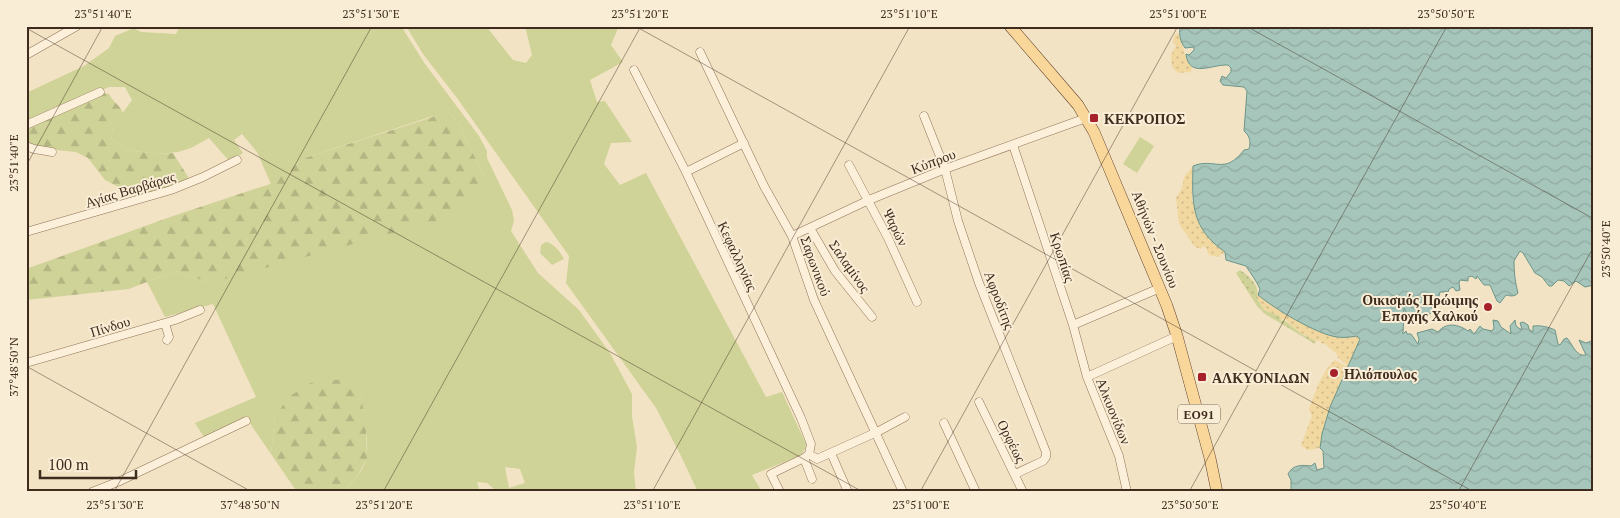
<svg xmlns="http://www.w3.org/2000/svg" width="1620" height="518" font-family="'PT Serif',serif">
<defs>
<pattern id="forest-firs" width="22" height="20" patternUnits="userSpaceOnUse" patternTransform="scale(1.25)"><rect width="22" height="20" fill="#cfd397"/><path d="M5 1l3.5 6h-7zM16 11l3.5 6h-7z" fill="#b3b582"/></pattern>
<pattern id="sand-dots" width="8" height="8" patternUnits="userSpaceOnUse" patternTransform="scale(1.25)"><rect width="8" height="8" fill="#f1d7a0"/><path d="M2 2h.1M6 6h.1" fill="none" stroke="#d0b989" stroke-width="1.8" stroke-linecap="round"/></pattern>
<pattern id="garden-dots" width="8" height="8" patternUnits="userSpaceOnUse" patternTransform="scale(1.25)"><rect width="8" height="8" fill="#cfd397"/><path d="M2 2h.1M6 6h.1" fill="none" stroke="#b3b582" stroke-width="1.8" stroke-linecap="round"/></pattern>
<pattern id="water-waves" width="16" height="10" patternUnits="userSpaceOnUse" patternTransform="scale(1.25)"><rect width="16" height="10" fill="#a7c6bb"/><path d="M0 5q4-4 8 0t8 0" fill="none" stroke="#91aaa0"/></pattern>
</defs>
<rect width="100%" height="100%" fill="#f3e3c5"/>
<!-- green -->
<path fill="#cfd397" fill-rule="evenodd" d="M 180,26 L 401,26 L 425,64 L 479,136 L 487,151 L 487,158 L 512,210 L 514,221 L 511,231 L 538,273 L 579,310 L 610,353 L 632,394 L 632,416 L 637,447 L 634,472 L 636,492 L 528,492 L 527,490 L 525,492 L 497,492 L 487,483 L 477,482 L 480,492 L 468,492 L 463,489 L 459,492 L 344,492 C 352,482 363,472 366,459 C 370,444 363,411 361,395 L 275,418 L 271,454 L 247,419 L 204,437 L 195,423 L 256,397 L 213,304 L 165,317 L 147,282 L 175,271 L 210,283 L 486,180 L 457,121 L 451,115 L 430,117 L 305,158 L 271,184 L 257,152 L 242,134 L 234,140 L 243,153 L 230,162 L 209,138 L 191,148 L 178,152 L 157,154 L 127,150 L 111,139 L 113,126 L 132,100 L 125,87 L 109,87 L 26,123 L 26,93 L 84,66 L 109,48 L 115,36 L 134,28 L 141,32 L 176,34 ZM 505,467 L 520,469 L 525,483 L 509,488 Z
M 406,26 L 486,26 L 513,60 L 526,63 L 532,55 L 525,26 L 619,26 L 611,45 L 623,62 L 590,80 L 597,102 L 605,101 L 632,142 L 611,143 L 604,164 L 620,185 L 646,173 L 766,397 L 782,392 L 806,444 L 805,449 L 800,456 L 752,475 L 762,492 L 698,492 L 680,454 L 656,408 L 566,283 L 569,256 L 457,98 L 423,54 Z
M 1140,137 L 1154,146 L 1137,173 L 1123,164 Z
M 546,242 C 554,243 560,252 564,259 L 552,265 L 540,253 L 541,245 Z"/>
<!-- forest -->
<path fill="url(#forest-firs)" d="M 104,93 L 109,94 C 113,102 120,105 123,113 L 113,126 L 111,139 L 127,150 L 157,154 L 173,153 L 190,180 L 155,192 L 136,196 L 105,180 L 88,158 L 76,152 L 46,149 L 26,143 L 26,127 L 67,107 Z
M 439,115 L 451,115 L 457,121 L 486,180 L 483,194 L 448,218 L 210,283 L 175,271 L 129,289 L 26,300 L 26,269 L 173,216 L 270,184 L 305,158 Z
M 353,378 L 361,395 L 366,427 L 367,458 L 358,475 L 344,492 L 297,492 L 271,454 L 275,418 L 287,398 L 310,383 Z"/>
<!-- sand -->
<path fill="url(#sand-dots)" d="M 1175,34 L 1179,34 C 1181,42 1187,62 1192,67 L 1191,72 L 1178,73 L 1172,67 L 1171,55 L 1176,46 L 1173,42 Z
M 1193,166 L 1192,201 L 1214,244 L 1225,252 L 1218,257 L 1209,255 L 1206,248 L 1203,246 L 1201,249 L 1195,247 L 1179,224 L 1176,198 L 1182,188 L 1184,177 Z
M 1258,295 C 1276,308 1316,334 1337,337 C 1344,338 1350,337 1357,336 L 1360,338 L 1360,343 L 1342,379 L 1321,441 L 1320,448 L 1307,450 L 1301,445 L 1312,416 L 1309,409 C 1316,391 1321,372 1335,360 L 1346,366 L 1347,365 L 1337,357 L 1338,355 L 1325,344 L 1320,343 L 1322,341 C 1312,342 1301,333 1293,327 C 1290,325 1289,322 1284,319 L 1280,321 L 1278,316 L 1264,310 L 1257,298 Z"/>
<!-- garden -->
<path fill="url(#garden-dots)" d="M 1240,270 C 1250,277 1260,285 1257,298 L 1264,310 L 1279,316 L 1281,321 L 1284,320 L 1303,335 L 1316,341 L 1315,344 L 1265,314 L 1257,306 L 1236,273 Z"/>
<!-- water -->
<path fill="url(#water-waves)" stroke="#6c9689" d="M 1180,26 L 1594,26 L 1594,285 L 1585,287 L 1576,281 L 1569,286 L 1564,281 L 1558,280 L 1552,286 L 1549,286 L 1542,277 L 1535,273 L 1523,253 L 1520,251 L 1514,261 C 1514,272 1515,282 1518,293 C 1515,297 1510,296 1506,295 L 1500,303 L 1497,301 L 1490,285 L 1484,285 L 1477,276 L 1476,279 L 1472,276 L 1468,277 L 1468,281 L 1460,280 L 1459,283 L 1460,290 L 1456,291 L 1453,287 L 1449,289 L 1448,292 L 1440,292 L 1439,296 L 1435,303 L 1435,306 L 1430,314 L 1422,314 L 1421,317 L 1420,315 L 1417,315 L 1415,316 L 1418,318 L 1411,322 L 1404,308 L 1403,334 L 1406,331 L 1407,334 L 1411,334 L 1418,344 L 1419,339 L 1417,333 L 1432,329 L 1438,332 C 1446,322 1458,324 1468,331 L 1470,329 L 1474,334 L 1480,326 L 1483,329 L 1492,331 L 1494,328 L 1493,320 L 1498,321 L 1501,327 L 1511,334 L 1510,326 L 1515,320 L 1516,326 L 1520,329 L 1522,329 L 1520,323 L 1523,322 L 1528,325 L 1529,329 L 1533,332 L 1533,326 C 1540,325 1549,327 1555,330 L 1558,344 L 1560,345 L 1564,339 L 1567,338 C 1573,345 1576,357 1586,355 L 1579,340 L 1586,343 L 1594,340 L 1594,492 L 1291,492 L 1291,480 L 1288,474 C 1293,464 1303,465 1311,466 L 1315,463 L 1317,470 L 1324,468 L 1323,451 L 1320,448 L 1322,434 L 1330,407 L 1360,339 L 1357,336 C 1350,337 1344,338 1337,337 C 1316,334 1275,309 1258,295 L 1260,289 C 1256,280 1251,274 1246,266 L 1226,260 L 1225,252 C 1191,228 1192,204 1193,166 C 1215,157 1224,176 1244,150 L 1249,149 C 1251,142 1250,136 1244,131 L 1247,91 L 1244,87 L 1223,85 L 1220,81 L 1222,76 L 1226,78 L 1231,72 L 1231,68 L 1228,65 C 1212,64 1189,79 1186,54 L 1189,55 L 1194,50 L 1194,47 L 1185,48 C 1180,41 1179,35 1180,26 Z"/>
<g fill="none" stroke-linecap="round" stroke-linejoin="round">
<!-- minor casing -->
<g stroke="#917358" stroke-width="9">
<path id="minor" d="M 700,52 L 764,186 L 792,236 L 814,300 L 903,492
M 26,55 L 77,26
M 634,70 L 686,172 L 801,418 L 811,444 L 809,454
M 924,116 L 945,169 L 958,221 L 979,283 L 1046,452 L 1046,457 L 1043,461 L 1015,474
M 26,125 L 100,92
M 1013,145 L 1073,325 L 1087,377 L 1119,456 L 1127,492
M 26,146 L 34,149 L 52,152
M 849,165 L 888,238 L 917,302
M 686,172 L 744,143
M 810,228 L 835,271 L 872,317
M 26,232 L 171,190 L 203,177 L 237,160
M 792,236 L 869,200 L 945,169 L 1086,118
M 165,323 L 169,337 L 167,340
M 1073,325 L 1160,288
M 26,363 L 175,320 L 200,310
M 1087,377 L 1177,336
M 979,402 L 1023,492
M 944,423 L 976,492
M 831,453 L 848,492
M 809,454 L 817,459 L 877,432 L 905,417
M 804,458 L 812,479
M 92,492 L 120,481 L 246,421
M 780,492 L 771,474 L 804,458 L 809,454"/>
</g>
<!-- primary casing -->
<g stroke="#5e412d" stroke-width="12">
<path id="primary" d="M 1010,26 L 1078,105 L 1094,132 L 1167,306 L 1177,336 L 1210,458 L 1217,492"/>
</g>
<!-- minor -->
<use href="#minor" stroke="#fcf0da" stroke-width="8"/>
<!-- primary -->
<use href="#primary" stroke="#f9d69a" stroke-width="11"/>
</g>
<!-- ticks -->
<path fill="none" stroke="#3f2c1e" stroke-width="1" stroke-opacity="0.45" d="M 635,26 L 1474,492M 1246,26 L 1594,219M 26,28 L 863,492M 26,166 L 103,26M 26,366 L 252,492M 114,492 L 372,26M 383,492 L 641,26M 652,492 L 910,26M 920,492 L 1178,26M 1189,492 L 1447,26M 1458,492 L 1594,246"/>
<!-- markers -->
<g fill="#a7212a" stroke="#f9edd6" stroke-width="2">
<rect x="1089" y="113" width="10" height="10" rx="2.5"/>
<circle cx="1488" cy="307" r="5"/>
<circle cx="1334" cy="373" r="5"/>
<rect x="1197" y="372" width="10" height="10" rx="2.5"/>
</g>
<g text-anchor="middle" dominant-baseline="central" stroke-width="4" stroke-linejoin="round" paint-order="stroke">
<!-- shield labels -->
<rect fill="#f9edd6" stroke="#765" stroke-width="1" x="1178" y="404.5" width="42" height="19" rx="4"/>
<g font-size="12" font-weight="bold" fill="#3f2c1e">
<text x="1199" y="414">ΕΟ91</text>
</g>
<!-- poi labels -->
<g font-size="14" font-weight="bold" fill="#3f2c1e" stroke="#f9edd6" text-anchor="start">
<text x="1104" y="118">ΚΕΚΡΟΠΟΣ</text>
<text x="1478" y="299" text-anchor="end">Οικισμός Πρώιμης<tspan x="1478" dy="16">Εποχής Χαλκού</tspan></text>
<text x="1344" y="373">Ηλιόπουλος</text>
<text x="1212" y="377">ΑΛΚΥΟΝΙΔΩΝ</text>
</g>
<!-- street labels -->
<g font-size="14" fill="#3f2c1e" stroke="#f9edd6">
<text transform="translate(933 161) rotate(-21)">Κύπρου</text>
<text transform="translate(130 189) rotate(-17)">Αγίας Βαρβάρας</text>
<text transform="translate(896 227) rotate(64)">Ψαρών</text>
<text transform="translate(1156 239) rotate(68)">Αθήνών - Σουνίου</text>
<text transform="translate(738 256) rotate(65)">Κεφαλληνίας</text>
<text transform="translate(1063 257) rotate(72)">Κρωπίας</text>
<text transform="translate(816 266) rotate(70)">Σαρωνικού</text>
<text transform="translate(850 266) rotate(55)">Σαλαμίνος</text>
<text transform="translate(1000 300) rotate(69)">Αφροδίτης</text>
<text transform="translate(110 326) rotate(-17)">Πίνδου</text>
<text transform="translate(1114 411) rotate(68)">Αλκυονίδων</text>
<text transform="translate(1012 441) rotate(63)">Ορφέως</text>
</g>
</g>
<!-- border -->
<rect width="1620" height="518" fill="none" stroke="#f9edd6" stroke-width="55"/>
<!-- scale -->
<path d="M40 470v8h96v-8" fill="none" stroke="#3f2c1e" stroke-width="2.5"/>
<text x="48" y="470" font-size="15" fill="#3f2c1e" stroke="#f9edd6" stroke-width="4" paint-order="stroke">100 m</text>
<rect x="28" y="28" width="1564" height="462" fill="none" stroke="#3f2c1e" stroke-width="2"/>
<g font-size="12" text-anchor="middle" fill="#3f2c1e">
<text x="103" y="18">23°51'40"E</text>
<text x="371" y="18">23°51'30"E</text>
<text x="640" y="18">23°51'20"E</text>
<text x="909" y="18">23°51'10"E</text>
<text x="1178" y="18">23°51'00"E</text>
<text x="1446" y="18">23°50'50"E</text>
<text transform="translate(14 163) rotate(-90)" y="4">23°51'40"E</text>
<text transform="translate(1606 249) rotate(-90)" y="4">23°50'40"E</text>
<text transform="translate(14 367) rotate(-90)" y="4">37°48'50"N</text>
<text x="115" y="509">23°51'30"E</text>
<text x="250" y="509">37°48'50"N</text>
<text x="384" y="509">23°51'20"E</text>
<text x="652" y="509">23°51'10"E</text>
<text x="921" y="509">23°51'00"E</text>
<text x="1190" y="509">23°50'50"E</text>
<text x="1458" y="509">23°50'40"E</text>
</g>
</svg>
